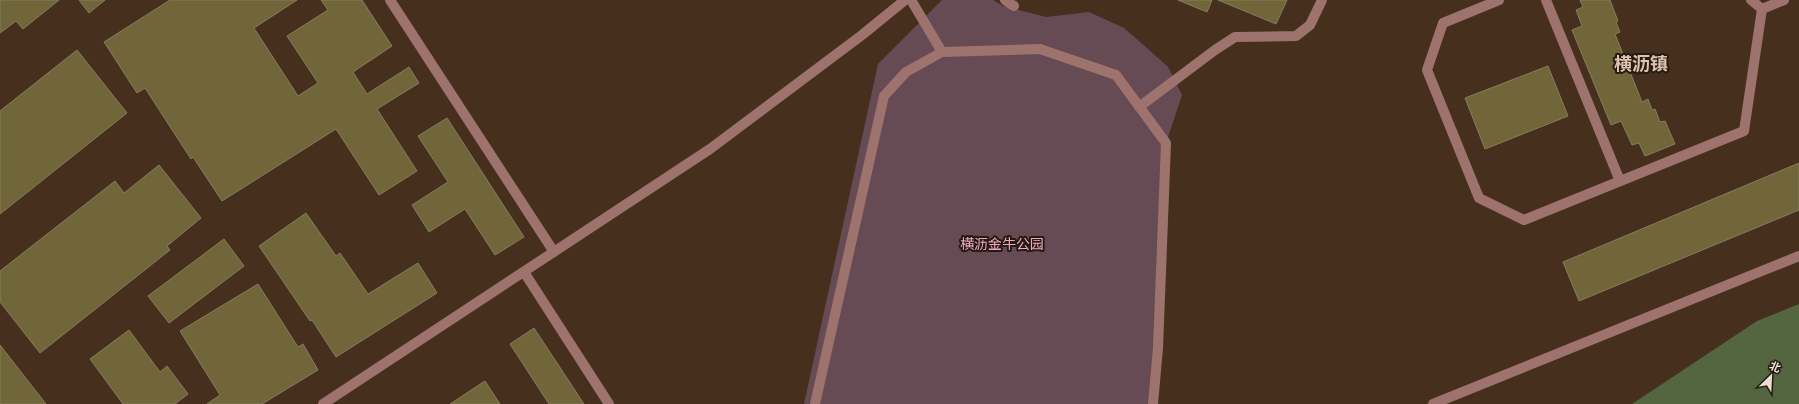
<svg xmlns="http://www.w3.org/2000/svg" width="1799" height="404" font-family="Manrope,'Noto Sans SC',sans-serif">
<rect width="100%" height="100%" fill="#46301d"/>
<!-- green -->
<path fill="#664b55" d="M 942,0 L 993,0 L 1003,6 L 1046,17 L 1089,12 L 1124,28 L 1148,49 L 1168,67 L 1182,95 L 1166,143 L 1151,404 L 804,404 L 878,64 Z"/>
<!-- water -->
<path fill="#53663f" d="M 1799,304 L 1799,404 L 1632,404 L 1757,321 Z"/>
<!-- building -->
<path fill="#71663a" stroke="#857d5f" d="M 0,0 L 59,0 L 23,29 L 16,21 L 0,33 Z
M 79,0 L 105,0 L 89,13 Z
M 170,0 L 297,0 L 254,28 L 298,96 L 318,83 L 287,36 L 328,10 L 321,0 L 362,0 L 392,46 L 353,72 L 367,94 L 409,67 L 419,83 L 377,109 L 417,171 L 379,195 L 336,129 L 222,201 L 193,157 L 191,159 L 145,88 L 137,93 L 104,42 Z
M 1178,0 L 1212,0 L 1207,12 Z
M 1218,0 L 1287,0 L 1276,24 Z
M 1580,0 L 1610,0 L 1618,21 L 1616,22 L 1620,32 L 1615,34 L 1642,102 L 1648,99 L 1652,110 L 1655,109 L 1660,122 L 1665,121 L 1675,144 L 1645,156 L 1639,143 L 1632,145 L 1621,121 L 1611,125 L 1572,30 L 1582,26 L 1576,10 L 1583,7 Z
M 77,50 L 127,113 L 0,214 L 0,111 Z
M 1548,66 L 1568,116 L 1485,149 L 1465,98 Z
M 447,118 L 524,237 L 495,255 L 465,209 L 429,232 L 412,205 L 448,182 L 418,136 Z
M 1799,163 L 1799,210 L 1579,301 L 1563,262 Z
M 159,165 L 201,218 L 167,246 L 170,250 L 40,353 L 0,302 L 0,271 L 115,181 L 124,193 Z
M 306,213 L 336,256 L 340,253 L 368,294 L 418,263 L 437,293 L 336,357 L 312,320 L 310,321 L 259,246 Z
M 224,239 L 244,266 L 169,323 L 148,296 Z
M 258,284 L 298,347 L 303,344 L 318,370 L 262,404 L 207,404 L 220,395 L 180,331 Z
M 534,328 L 584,404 L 549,404 L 510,344 Z
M 129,330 L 160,372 L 167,366 L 188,394 L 175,404 L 123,404 L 90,359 Z
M 0,345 L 46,404 L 0,404 Z
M 485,381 L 500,404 L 450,404 Z"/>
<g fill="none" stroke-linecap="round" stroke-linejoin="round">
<!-- minor -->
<path stroke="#9e736d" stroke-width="10" d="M 390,0 L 554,252
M 911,0 L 942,52
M 1005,0 L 1014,6
M 1499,0 L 1443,23 L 1427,70 L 1479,198 L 1524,220 L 1744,131 L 1762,9 L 1751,0
M 1546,0 L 1620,181
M 1762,9 L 1784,0
M 1139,107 L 1215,50 L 1235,37 L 1296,36 L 1310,25 L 1322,0
M 524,272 L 609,404
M 323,404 L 710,149 L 862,35 L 905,0
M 815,404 L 884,96 L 906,72 L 942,52 L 1040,49 L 1116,75 L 1166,143 L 1158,348 L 1153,404
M 1433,404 L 1799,256"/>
</g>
<g text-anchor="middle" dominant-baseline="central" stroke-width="4" stroke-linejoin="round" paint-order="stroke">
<!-- park labels -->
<g font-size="14" fill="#efa6c3" stroke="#251b12">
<text x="1002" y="243">横沥金牛公园</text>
</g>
<!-- district labels -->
<g font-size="18" font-weight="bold" fill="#dec2ab" stroke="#251b12">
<text x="1641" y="63">横沥镇</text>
</g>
</g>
<!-- north arrow -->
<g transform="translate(1771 376) rotate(24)" stroke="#251b12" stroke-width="3" paint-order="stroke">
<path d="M0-3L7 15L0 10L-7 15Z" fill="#eddfd3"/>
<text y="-6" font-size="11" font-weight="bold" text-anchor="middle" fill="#eddfd3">北</text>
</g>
</svg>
